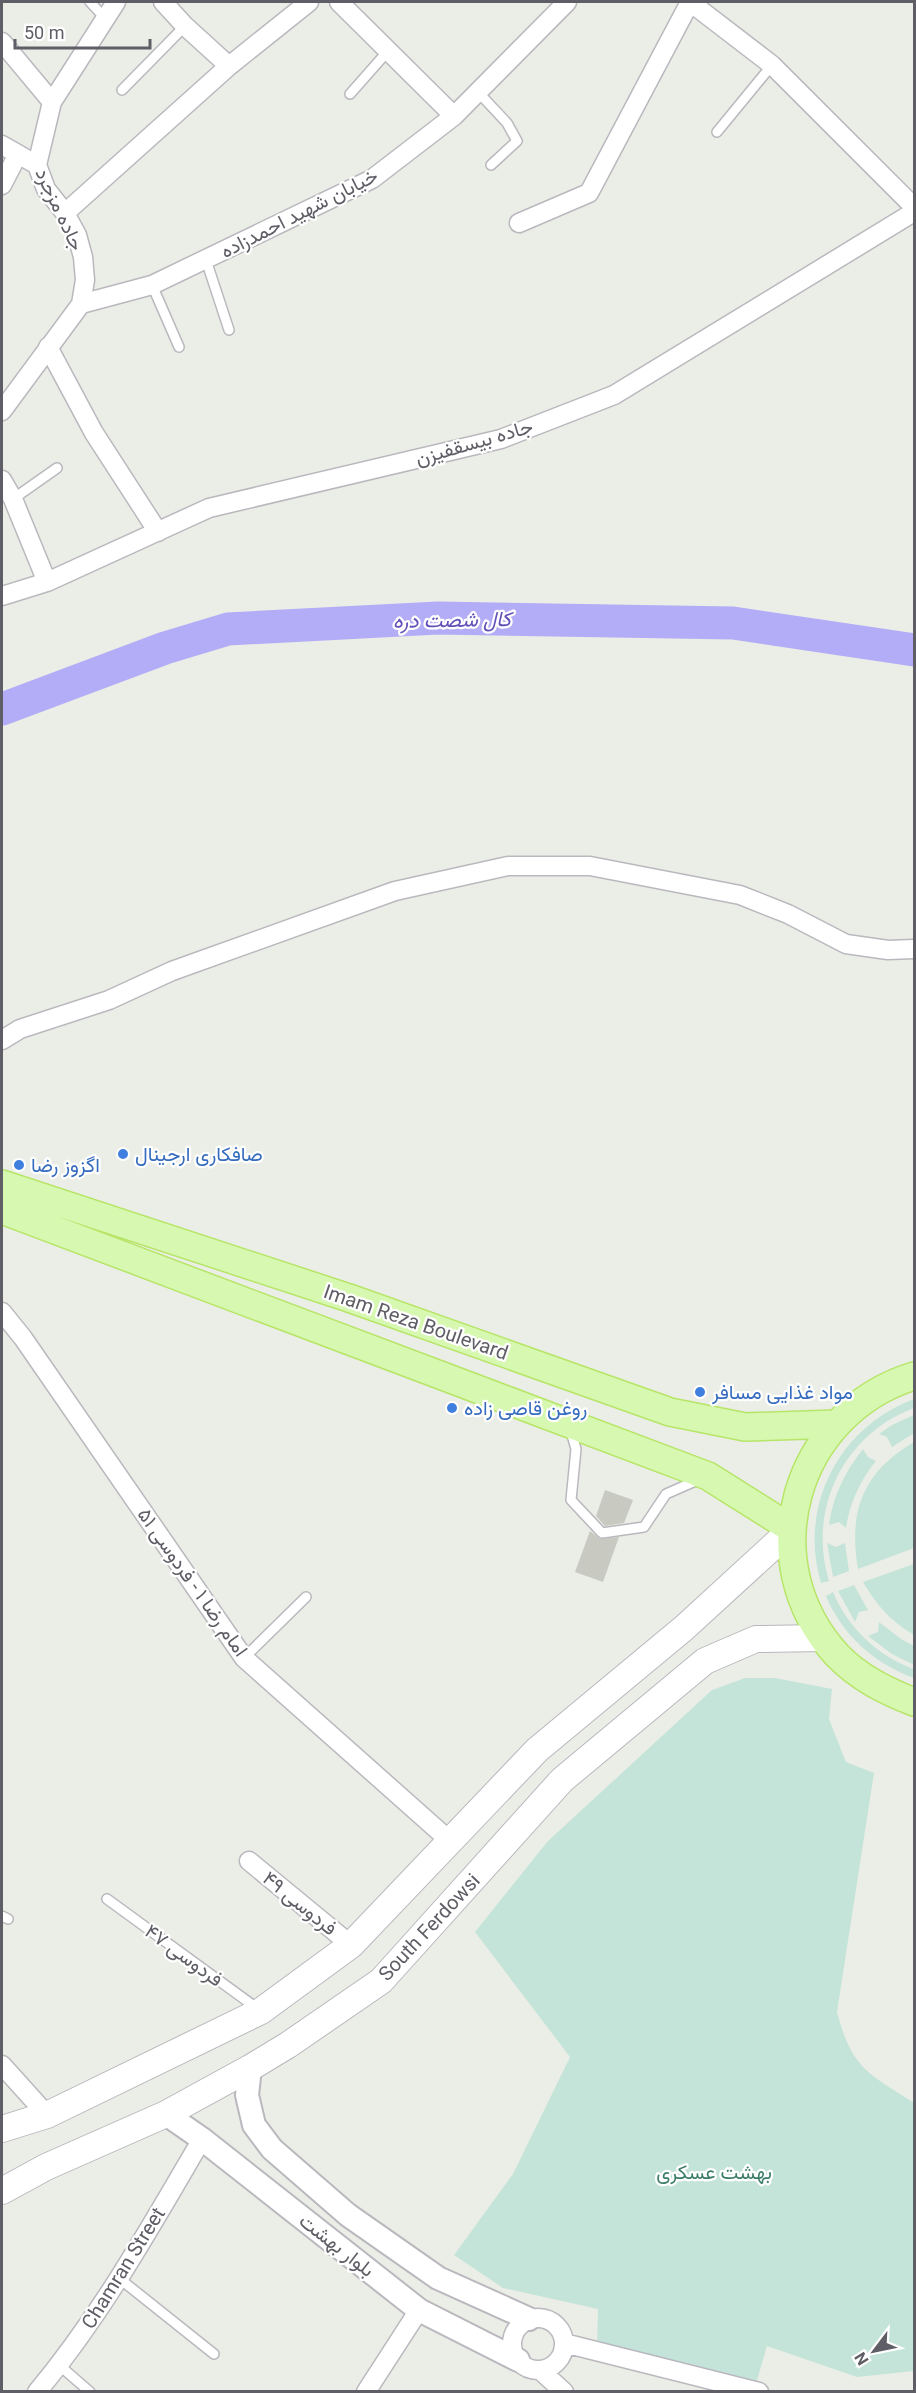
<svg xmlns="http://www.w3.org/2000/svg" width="916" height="2393" font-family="Roboto,Vazirmatn,sans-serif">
<rect width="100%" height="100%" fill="#ebeee6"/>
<!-- green -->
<path fill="#c5e4d9" d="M 914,1399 L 914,1408 C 844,1434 807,1509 829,1581 L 821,1583 C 798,1506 839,1427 914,1399 Z
M 914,1415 L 914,1433 L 892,1447 L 887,1437 L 879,1434 L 892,1425 Z
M 914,1442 L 914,1548 L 858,1569 C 848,1511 863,1472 914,1442 Z
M 863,1449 L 868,1457 L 876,1461 C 860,1481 850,1502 846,1528 L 839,1522 L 829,1525 C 833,1495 845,1472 863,1449 Z
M 827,1543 L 836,1547 L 845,1543 L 849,1571 L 833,1577 Z
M 914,1564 L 914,1635 C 891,1621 877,1606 863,1582 Z
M 854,1585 L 868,1610 L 859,1612 L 855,1622 L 838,1591 Z
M 833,1592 C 848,1628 878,1656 914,1669 L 914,1678 C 875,1664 842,1635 826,1596 Z
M 879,1622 L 901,1639 L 914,1646 L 914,1665 L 892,1654 L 868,1636 L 878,1632 Z
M 745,1678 L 775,1678 L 832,1689 L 829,1719 L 846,1762 L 874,1773 L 837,2012 C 852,2069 868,2073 914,2103 L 914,2371 L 857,2377 L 767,2346 L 756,2384 L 597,2349 L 598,2309 L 503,2288 L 454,2255 L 513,2174 L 570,2057 L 475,1932 L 548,1841 L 712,1690 Z"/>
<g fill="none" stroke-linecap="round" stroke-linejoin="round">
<!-- river -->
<path stroke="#b3adf7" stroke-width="33" d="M 2,709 L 165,648 L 228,629 L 438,618 L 733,623 L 914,650"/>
</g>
<!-- building -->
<path fill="#c8cac2" d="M 605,1490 L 633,1500 L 624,1523 L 605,1526 L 596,1516 Z
M 590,1531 L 600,1539 L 619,1537 L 603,1582 L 575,1572 Z"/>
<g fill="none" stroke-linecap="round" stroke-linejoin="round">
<!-- service casing -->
<g stroke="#bab8be" stroke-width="12">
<path id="service" d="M 90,2 L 105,18
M 122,90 L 185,26
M 479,93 L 507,123 L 517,141 L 491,165
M 350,94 L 388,51
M 717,132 L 772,65
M 206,260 L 229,330
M 152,285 L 179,347
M 13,499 L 57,468
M 570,1428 L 576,1449 L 571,1500 L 602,1533 L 644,1527 L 666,1494 L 700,1479
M 244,1658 L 306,1597
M 107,1899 L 258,2009
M 2,1916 L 8,1919
M 120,2279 L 214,2354
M 59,2365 L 90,2392"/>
</g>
<!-- minor casing -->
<g stroke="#bab8be" stroke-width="21">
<path id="minor" d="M 163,2 L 185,26 L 229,66
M 339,2 L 454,116
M 690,2 L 772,65 L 914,207
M 2,42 L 52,102
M 2,145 L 37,165
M 2,185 L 18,154
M 65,213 L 229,66 L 309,2
M 519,223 L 589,193 L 690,2
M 81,304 L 152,285 L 372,179 L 454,116 L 567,2
M 48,347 L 94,433 L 158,532
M 2,411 L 81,304 L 85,280 L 83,257 L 77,235 L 65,213 L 46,189 L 37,165 L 52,102 L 116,2
M 2,480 L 13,499 L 47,582
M 2,596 L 47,582 L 209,508 L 501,439 L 614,395 L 914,212
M 2,1040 L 20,1029 L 109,1000 L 172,971 L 395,891 L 508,866 L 590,866 L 740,895 L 788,914 L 846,944 L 888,950 L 914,949
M 2,1312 L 23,1338 L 244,1658 L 450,1841
M 249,1861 L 351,1945
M 2,2065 L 47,2115
M512 2344a26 26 0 1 1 52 0a26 26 0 1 1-52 0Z
M 564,2343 L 759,2392
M 540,2370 L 564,2392
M 37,2392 C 102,2314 151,2226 202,2139
M 366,2392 L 419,2310"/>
</g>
<!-- tertiary casing -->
<g stroke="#bab8be" stroke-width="26">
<path id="tertiary" d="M 250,2068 L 247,2095 L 254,2125 L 272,2149 L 348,2215 L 438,2278 L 529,2319
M 166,2114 L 202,2139 L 419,2310 L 518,2360"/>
</g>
<!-- secondary casing -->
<g stroke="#b9b7be" stroke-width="28">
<path id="secondary" d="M 2,2129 L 47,2115 L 261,2011 L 351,1945 L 537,1750 L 684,1628 L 792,1529
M 2,2191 L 46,2167 L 166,2114 L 250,2068 L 288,2045 L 381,1981 L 562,1780 L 705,1661 L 756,1639 L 823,1638"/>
</g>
<!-- primary casing -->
<g stroke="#b7e568" stroke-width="30">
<path id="primary" d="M 2,1184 L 349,1298 L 670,1412 L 745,1427 L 836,1424
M 2,1210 L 708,1476 L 792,1529
M 914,1376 C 794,1413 751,1561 837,1655 C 859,1678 886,1691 914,1702"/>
</g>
<!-- service -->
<use href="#service" stroke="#fff" stroke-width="9"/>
<!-- minor -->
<use href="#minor" stroke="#fff" stroke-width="18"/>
<!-- tertiary -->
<use href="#tertiary" stroke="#fff" stroke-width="22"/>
<!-- secondary -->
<use href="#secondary" stroke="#fff" stroke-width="26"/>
<!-- primary -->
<use href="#primary" stroke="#d6f8b1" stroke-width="27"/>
</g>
<!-- markers -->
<g fill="#3f7fe0" stroke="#fff" stroke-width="2">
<circle cx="123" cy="1154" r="6"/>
<circle cx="19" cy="1165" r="6"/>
<circle cx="700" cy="1392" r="6"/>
<circle cx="452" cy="1408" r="6"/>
</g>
<g text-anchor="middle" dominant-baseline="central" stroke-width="4.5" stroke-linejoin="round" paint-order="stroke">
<!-- street labels -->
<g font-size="20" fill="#5f5d65" stroke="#fff">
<text transform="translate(60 209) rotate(65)">جاده مزجرد</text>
<text transform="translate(299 213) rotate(-27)">خیابان شهید احمدزاده</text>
<text transform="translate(474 442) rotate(-16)">جاده بیسقفیزن</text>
<text transform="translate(416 1322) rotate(19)">Imam Reza Boulevard</text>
<text transform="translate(193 1582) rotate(55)">امام رضا ۱ - فردوسی ۵۱</text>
<text transform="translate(300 1903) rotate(39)">فردوسی ۴۹</text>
<text transform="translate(429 1927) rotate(-47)">South Ferdowsi</text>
<text transform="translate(184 1955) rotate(36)">فردوسی ۴۷</text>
<text transform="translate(337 2245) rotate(38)">بلوار بهشت</text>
<text transform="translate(123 2268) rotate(-58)">Chamran Street</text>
</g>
<!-- shop labels -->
<g font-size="20" fill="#366cbe" stroke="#fff" text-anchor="start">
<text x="135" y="1154">صافکاری ارجینال</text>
<text x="31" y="1165">اگزوز رضا</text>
<text x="712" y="1392">مواد غذایی مسافر</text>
<text x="464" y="1408">روغن قاصی زاده</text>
</g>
<!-- park labels -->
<g font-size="20" fill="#3c7d69" stroke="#fff">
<text x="714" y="2172">بهشت عسکری</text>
</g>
<!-- water labels -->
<g font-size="21" font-style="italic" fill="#6251b9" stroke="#fff">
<text transform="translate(452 620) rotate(-1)">کال شصت دره</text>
</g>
</g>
<!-- border -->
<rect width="916" height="2393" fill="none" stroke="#5f5d65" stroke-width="6"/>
<!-- north arrow -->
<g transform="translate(874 2351) rotate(238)" stroke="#ffffff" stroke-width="4.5" paint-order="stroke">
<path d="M0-4.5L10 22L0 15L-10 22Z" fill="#5f5d65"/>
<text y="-9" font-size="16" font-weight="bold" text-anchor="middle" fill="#5f5d65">N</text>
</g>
<!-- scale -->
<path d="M15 39v9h135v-9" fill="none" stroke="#5f5d65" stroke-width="3"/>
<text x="24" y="39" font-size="18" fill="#5f5d65" stroke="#ffffff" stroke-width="4.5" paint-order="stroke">50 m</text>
</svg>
